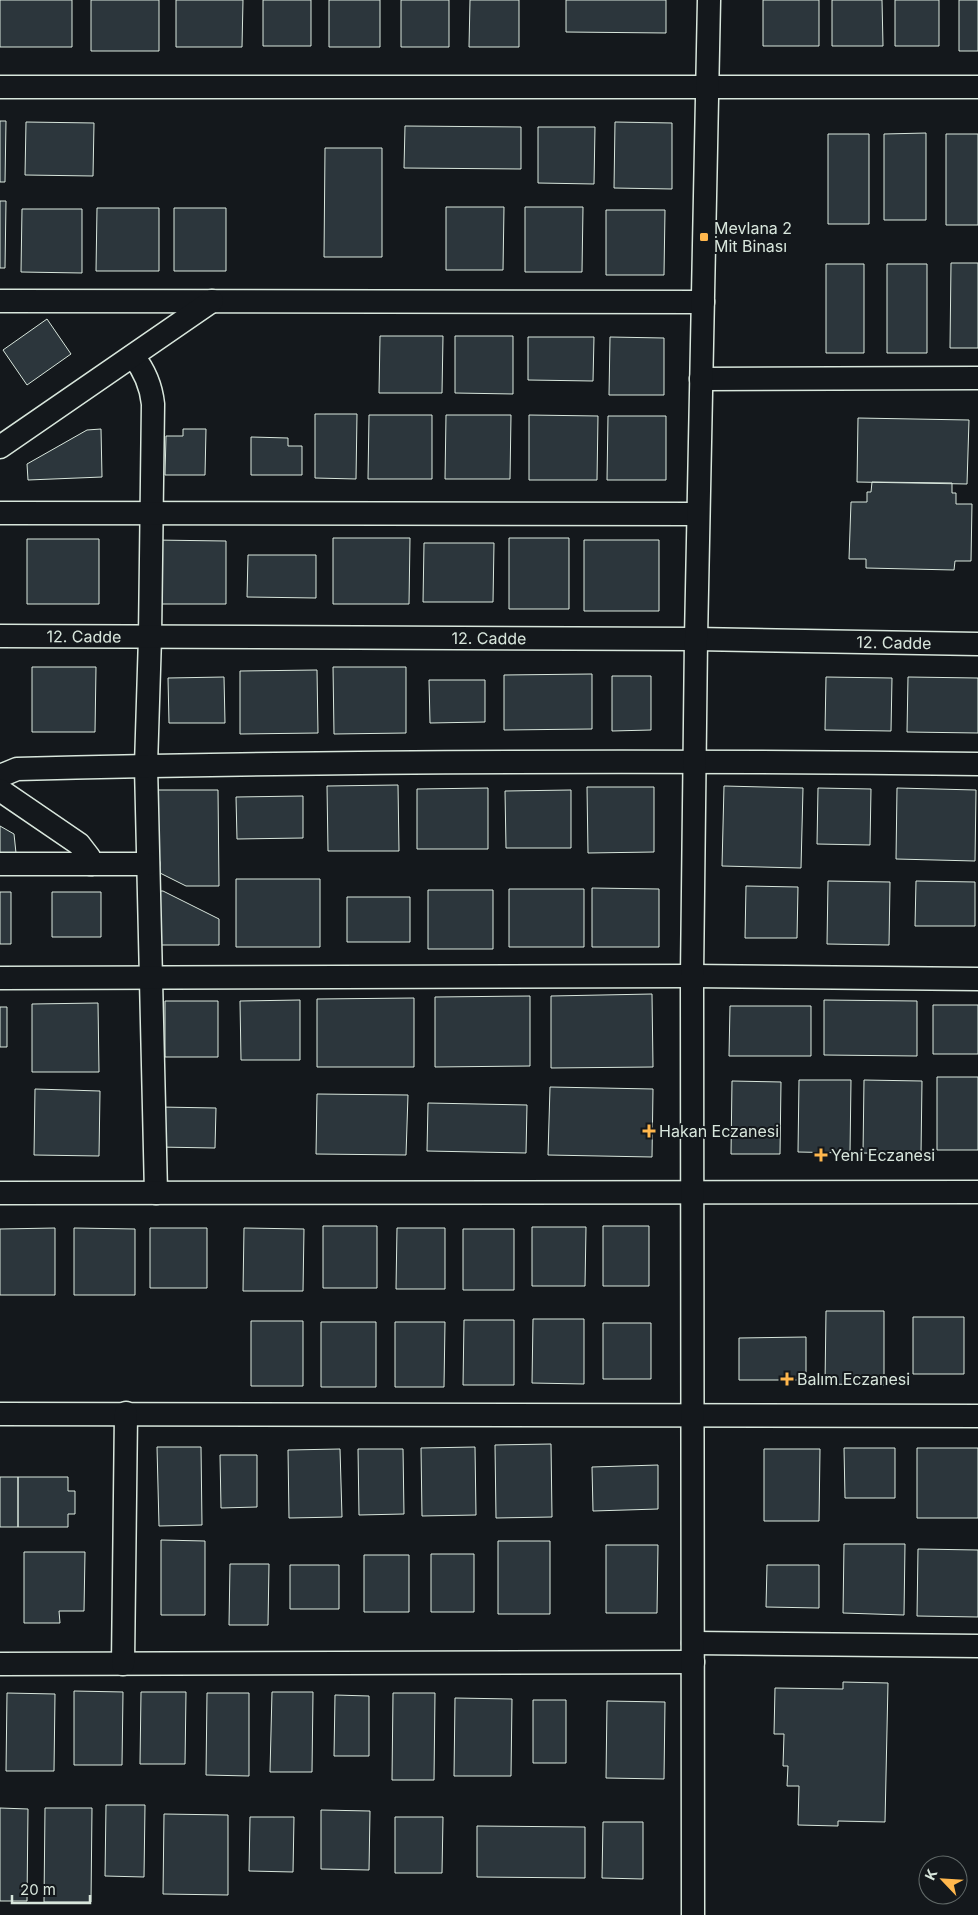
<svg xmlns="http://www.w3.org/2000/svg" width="978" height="1915" font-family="Inter,sans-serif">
<rect width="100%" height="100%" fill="#14181c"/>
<!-- building -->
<path fill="#2c363c" stroke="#d8e6dc" d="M 0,0 L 72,0 L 72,47 L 0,47 Z
M 91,0 L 159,0 L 159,51 L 91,51 Z
M 176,0 L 243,0 L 242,47 L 176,47 Z
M 263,0 L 311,0 L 311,46 L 263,46 Z
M 329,0 L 380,0 L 380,47 L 329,47 Z
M 401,0 L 449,0 L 449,47 L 401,47 Z
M 470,0 L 519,0 L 519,47 L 469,47 Z
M 566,0 L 666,0 L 666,33 L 566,32 Z
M 763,0 L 819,0 L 819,46 L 763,46 Z
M 832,0 L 882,0 L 883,46 L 832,46 Z
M 895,0 L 939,0 L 939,46 L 895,46 Z
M 959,0 L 978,0 L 978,51 L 959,51 Z
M 0,121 L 6,121 L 5,182 L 0,182 Z
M 26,122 L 94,123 L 93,176 L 25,175 Z
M 615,122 L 672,123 L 672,189 L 614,188 Z
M 405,126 L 521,127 L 521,169 L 404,168 Z
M 538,127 L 595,127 L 594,184 L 538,183 Z
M 926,133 L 926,220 L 884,220 L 884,134 Z
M 828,134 L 869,134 L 869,224 L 828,224 Z
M 946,134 L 978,134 L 978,225 L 946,225 Z
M 325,148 L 382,148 L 382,257 L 324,257 Z
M 0,201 L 6,201 L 5,268 L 0,268 Z
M 446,207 L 504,207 L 503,270 L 446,270 Z
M 525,207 L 583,207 L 582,272 L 525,272 Z
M 97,208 L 159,208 L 159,271 L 96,271 Z
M 174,208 L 226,208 L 226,271 L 174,271 Z
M 22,209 L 82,209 L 82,273 L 21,272 Z
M 606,210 L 665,210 L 664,275 L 606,275 Z
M 951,263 L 978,263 L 978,348 L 950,348 Z
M 826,264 L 864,264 L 864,353 L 826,353 Z
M 887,264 L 927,264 L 927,353 L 887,353 Z
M 47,319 L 71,354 L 27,385 L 3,350 Z
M 380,336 L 443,336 L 442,393 L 379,393 Z
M 455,336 L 513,336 L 513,394 L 455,393 Z
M 528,337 L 594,337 L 593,381 L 528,380 Z
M 610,337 L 664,338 L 664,395 L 609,395 Z
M 315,414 L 357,414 L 356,479 L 315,478 Z
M 369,415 L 432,415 L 432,479 L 368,479 Z
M 446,415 L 511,415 L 510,479 L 445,479 Z
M 529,415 L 598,416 L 597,480 L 529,480 Z
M 608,416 L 666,416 L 666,480 L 607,480 Z
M 858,418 L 969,420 L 967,484 L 857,482 Z
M 101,429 L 102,477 L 28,480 L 27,464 L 87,430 Z
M 183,429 L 206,429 L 205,475 L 165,475 L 166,436 L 183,436 Z
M 251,437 L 288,438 L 288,446 L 302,446 L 302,475 L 251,475 Z
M 872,482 L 952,483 L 952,493 L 956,493 L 956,504 L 972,504 L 971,561 L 955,561 L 954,570 L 866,568 L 866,559 L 849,559 L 851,502 L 867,502 L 867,492 L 871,492 Z
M 333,538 L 410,538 L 409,604 L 333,604 Z
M 509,538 L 569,538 L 569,609 L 509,609 Z
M 27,539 L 99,539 L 99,604 L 27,604 Z
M 154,540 L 226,541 L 226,604 L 154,604 Z
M 584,540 L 659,540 L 659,611 L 584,611 Z
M 424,543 L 494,543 L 493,602 L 423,602 Z
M 248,555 L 316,555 L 316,598 L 247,597 Z
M 32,667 L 96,667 L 95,732 L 32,732 Z
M 333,667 L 406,667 L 406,733 L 334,734 Z
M 317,670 L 318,733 L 240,734 L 240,671 Z
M 592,674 L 592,729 L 504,730 L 504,675 Z
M 612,676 L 651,676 L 651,730 L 612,731 Z
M 224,677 L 225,723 L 169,723 L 168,678 Z
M 826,677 L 892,678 L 891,731 L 825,730 Z
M 908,677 L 978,678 L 978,733 L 907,732 Z
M 429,680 L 485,680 L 485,722 L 430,723 Z
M 398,785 L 399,851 L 328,851 L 327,786 Z
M 724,786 L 803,788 L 801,868 L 722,866 Z
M 587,787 L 654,787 L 654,852 L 588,853 Z
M 488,788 L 488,849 L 417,849 L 417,789 Z
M 818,788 L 871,789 L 870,845 L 817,844 Z
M 897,788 L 976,790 L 975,861 L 896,859 Z
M 155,790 L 218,790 L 219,886 L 186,886 L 156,871 Z
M 571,790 L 571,848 L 506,848 L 505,791 Z
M 303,796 L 303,838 L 237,839 L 236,797 Z
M 0,826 L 14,834 L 16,853 L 0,853 Z
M 236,879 L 320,879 L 320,947 L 236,947 Z
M 828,881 L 890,882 L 889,945 L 827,944 Z
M 916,881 L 975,882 L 975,926 L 915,926 Z
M 746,886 L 798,887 L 797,938 L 745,938 Z
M 592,888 L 659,889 L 659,947 L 592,947 Z
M 509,889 L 584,889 L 584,947 L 509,947 Z
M 428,890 L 493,890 L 493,949 L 428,949 Z
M 157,891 L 163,891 L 219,919 L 219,945 L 157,945 Z
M 0,892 L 11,892 L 11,944 L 0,944 Z
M 52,892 L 101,892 L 101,937 L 52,937 Z
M 347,897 L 410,897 L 410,942 L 347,942 Z
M 652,994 L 653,1067 L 551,1068 L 551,996 Z
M 530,996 L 530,1066 L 435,1067 L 435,997 Z
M 414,998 L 414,1067 L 317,1067 L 317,999 Z
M 300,1000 L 300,1060 L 241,1060 L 240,1001 Z
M 824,1000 L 917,1001 L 917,1056 L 824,1055 Z
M 165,1001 L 218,1001 L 218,1057 L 165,1057 Z
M 98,1003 L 99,1072 L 32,1072 L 32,1004 Z
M 933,1005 L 978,1005 L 978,1054 L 933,1054 Z
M 730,1006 L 811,1006 L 811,1056 L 729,1056 Z
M 0,1007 L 7,1007 L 7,1047 L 0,1047 Z
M 937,1077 L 978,1077 L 978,1150 L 937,1150 Z
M 799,1080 L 851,1080 L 850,1153 L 798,1152 Z
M 864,1080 L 922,1081 L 921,1154 L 863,1153 Z
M 732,1081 L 781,1082 L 780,1154 L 731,1154 Z
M 550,1087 L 653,1089 L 652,1157 L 548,1155 Z
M 35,1089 L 100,1091 L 99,1156 L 34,1155 Z
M 317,1094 L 408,1095 L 406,1155 L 316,1154 Z
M 428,1103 L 527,1105 L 526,1153 L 427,1151 Z
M 160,1107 L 216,1108 L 215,1148 L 158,1147 Z
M 323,1226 L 377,1226 L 377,1288 L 323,1288 Z
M 603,1226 L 649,1226 L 649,1286 L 603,1286 Z
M 532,1227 L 586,1227 L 585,1286 L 532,1286 Z
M 55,1228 L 55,1295 L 0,1295 L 0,1229 Z
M 74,1228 L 135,1229 L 135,1295 L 74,1295 Z
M 150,1228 L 207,1228 L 207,1288 L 150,1288 Z
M 244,1228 L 304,1229 L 303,1291 L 243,1291 Z
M 397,1228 L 445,1228 L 445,1289 L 396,1289 Z
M 463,1229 L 514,1229 L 514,1290 L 463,1290 Z
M 826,1311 L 884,1311 L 884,1385 L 825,1384 Z
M 913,1317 L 964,1317 L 964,1374 L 913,1374 Z
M 533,1319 L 584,1319 L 584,1384 L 532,1383 Z
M 464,1320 L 514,1320 L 514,1385 L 463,1385 Z
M 251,1321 L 303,1321 L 303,1386 L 251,1386 Z
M 321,1322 L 376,1322 L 376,1387 L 321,1387 Z
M 395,1322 L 445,1322 L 444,1387 L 395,1387 Z
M 603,1323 L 651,1323 L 651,1379 L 603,1379 Z
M 806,1337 L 806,1380 L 739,1380 L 739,1338 Z
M 551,1444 L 552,1517 L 496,1518 L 495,1445 Z
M 157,1447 L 201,1447 L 202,1525 L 159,1526 Z
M 475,1447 L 476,1515 L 422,1516 L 421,1448 Z
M 844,1448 L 895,1448 L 895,1498 L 845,1498 Z
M 917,1448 L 978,1448 L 978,1518 L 917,1518 Z
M 340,1449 L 342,1517 L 289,1518 L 288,1450 Z
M 358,1449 L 403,1449 L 404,1514 L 359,1515 Z
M 764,1449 L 820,1449 L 819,1521 L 764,1521 Z
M 220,1455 L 257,1455 L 257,1507 L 221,1508 Z
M 658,1465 L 658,1509 L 593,1511 L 592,1467 Z
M 0,1477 L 18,1477 L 18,1527 L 0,1527 Z
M 18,1477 L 68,1477 L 68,1491 L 75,1491 L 75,1514 L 68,1514 L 68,1527 L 18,1527 Z
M 161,1540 L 205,1541 L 205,1615 L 161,1615 Z
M 498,1541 L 550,1541 L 550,1614 L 498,1614 Z
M 844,1544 L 905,1544 L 904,1615 L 843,1613 Z
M 606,1545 L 658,1545 L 657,1613 L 606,1613 Z
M 918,1549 L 978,1550 L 978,1617 L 917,1616 Z
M 24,1552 L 85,1552 L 84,1611 L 59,1611 L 60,1623 L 24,1623 Z
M 431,1554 L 474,1554 L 474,1612 L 431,1612 Z
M 364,1555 L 409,1555 L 409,1612 L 364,1612 Z
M 230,1564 L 269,1564 L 268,1625 L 229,1625 Z
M 290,1565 L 339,1565 L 339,1609 L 290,1609 Z
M 767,1565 L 819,1565 L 819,1608 L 766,1607 Z
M 843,1682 L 888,1683 L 885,1822 L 838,1821 L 838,1826 L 798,1825 L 799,1786 L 787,1786 L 788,1766 L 783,1766 L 784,1734 L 774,1734 L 775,1688 L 843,1689 Z
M 74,1691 L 123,1692 L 122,1765 L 74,1765 Z
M 141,1692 L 186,1692 L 185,1764 L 140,1764 Z
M 272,1692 L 313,1692 L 312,1772 L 270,1772 Z
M 7,1693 L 55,1694 L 54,1771 L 6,1771 Z
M 207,1693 L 249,1693 L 249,1776 L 206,1775 Z
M 393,1693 L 435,1693 L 434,1780 L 392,1780 Z
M 335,1695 L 369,1696 L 369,1756 L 334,1756 Z
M 455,1698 L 512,1699 L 511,1776 L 454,1776 Z
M 533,1700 L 566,1700 L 566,1763 L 533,1763 Z
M 607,1701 L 665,1702 L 664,1779 L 606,1778 Z
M 106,1805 L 145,1805 L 144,1877 L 105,1876 Z
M 0,1808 L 28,1809 L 27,1901 L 0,1901 Z
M 45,1808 L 92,1808 L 91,1902 L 44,1902 Z
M 321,1810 L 370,1811 L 369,1870 L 321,1869 Z
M 164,1814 L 228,1815 L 228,1895 L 163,1894 Z
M 250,1817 L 294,1817 L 293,1872 L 249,1871 Z
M 395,1817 L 443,1817 L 442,1873 L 395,1873 Z
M 603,1822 L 643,1822 L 643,1879 L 602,1878 Z
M 477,1826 L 585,1827 L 585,1878 L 477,1877 Z"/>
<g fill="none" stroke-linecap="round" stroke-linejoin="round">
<!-- street casing -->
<g stroke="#d8e6dc" stroke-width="25">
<g id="street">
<path d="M 0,87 L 978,87"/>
<path d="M 0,301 L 703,302"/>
<path d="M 133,356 C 145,371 151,385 153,404 L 150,637 L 146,766 L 156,1193"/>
<path d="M 701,379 L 978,378"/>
<path d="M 0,447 L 212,301"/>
<path d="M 0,513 L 698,514"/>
<path id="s1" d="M 0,636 L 696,639 L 978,644"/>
<path d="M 0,776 L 17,769 C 337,761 658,760 978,764"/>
<path d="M 0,790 L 79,844 L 89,857 L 91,864"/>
<path d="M 0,864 L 148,864"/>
<path d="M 0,978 L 692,976 L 978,979"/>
<path d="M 0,1193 L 978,1192"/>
<path d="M 0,1414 L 978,1416"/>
<path d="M 693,1643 L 978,1646"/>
<path d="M 0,1664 L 693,1662"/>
<path d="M 123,1664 L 126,1413"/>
<path d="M 693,1915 L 692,976 L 696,639 L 709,0"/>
</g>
</g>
<!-- street -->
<use href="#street" stroke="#14181c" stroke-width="22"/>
</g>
<!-- markers -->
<g fill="#ffb74d" stroke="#14181c" stroke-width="2">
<rect x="699" y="232" width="10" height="10" rx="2.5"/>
<path d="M646.5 1123.5h5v5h5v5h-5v5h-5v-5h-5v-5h5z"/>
<path d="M818.5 1147.5h5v5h5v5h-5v5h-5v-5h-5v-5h5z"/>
<path d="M784.5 1371.5h5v5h5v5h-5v5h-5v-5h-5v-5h5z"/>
</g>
<g text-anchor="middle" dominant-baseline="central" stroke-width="4" stroke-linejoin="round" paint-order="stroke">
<!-- poi labels -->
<g font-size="16" fill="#d8e6dc" stroke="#14181c" text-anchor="start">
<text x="714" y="228">Mevlana 2<tspan x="714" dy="18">Mit Binası</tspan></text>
<text x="659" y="1131">Hakan Eczanesi</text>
<text x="831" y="1155">Yeni Eczanesi</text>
<text x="797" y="1379">Balım Eczanesi</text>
</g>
<!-- street labels -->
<g font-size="16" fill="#d8e6dc" stroke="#14181c">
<text stroke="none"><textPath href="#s1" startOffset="84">12. Cadde</textPath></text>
<text stroke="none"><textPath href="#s1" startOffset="489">12. Cadde</textPath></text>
<text stroke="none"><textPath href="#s1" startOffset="894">12. Cadde</textPath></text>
</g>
</g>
<!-- north arrow -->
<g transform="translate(943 1880) rotate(295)"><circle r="24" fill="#14181c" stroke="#626a69"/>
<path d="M0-4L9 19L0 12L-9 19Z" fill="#ffb74d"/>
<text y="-8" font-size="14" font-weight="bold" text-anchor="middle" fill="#d8e6dc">K</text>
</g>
<!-- scale -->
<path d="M12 1895v8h78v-8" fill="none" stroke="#d8e6dc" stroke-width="2.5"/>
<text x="20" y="1895" font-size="15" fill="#d8e6dc" stroke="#14181c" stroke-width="4" paint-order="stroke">20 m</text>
</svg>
